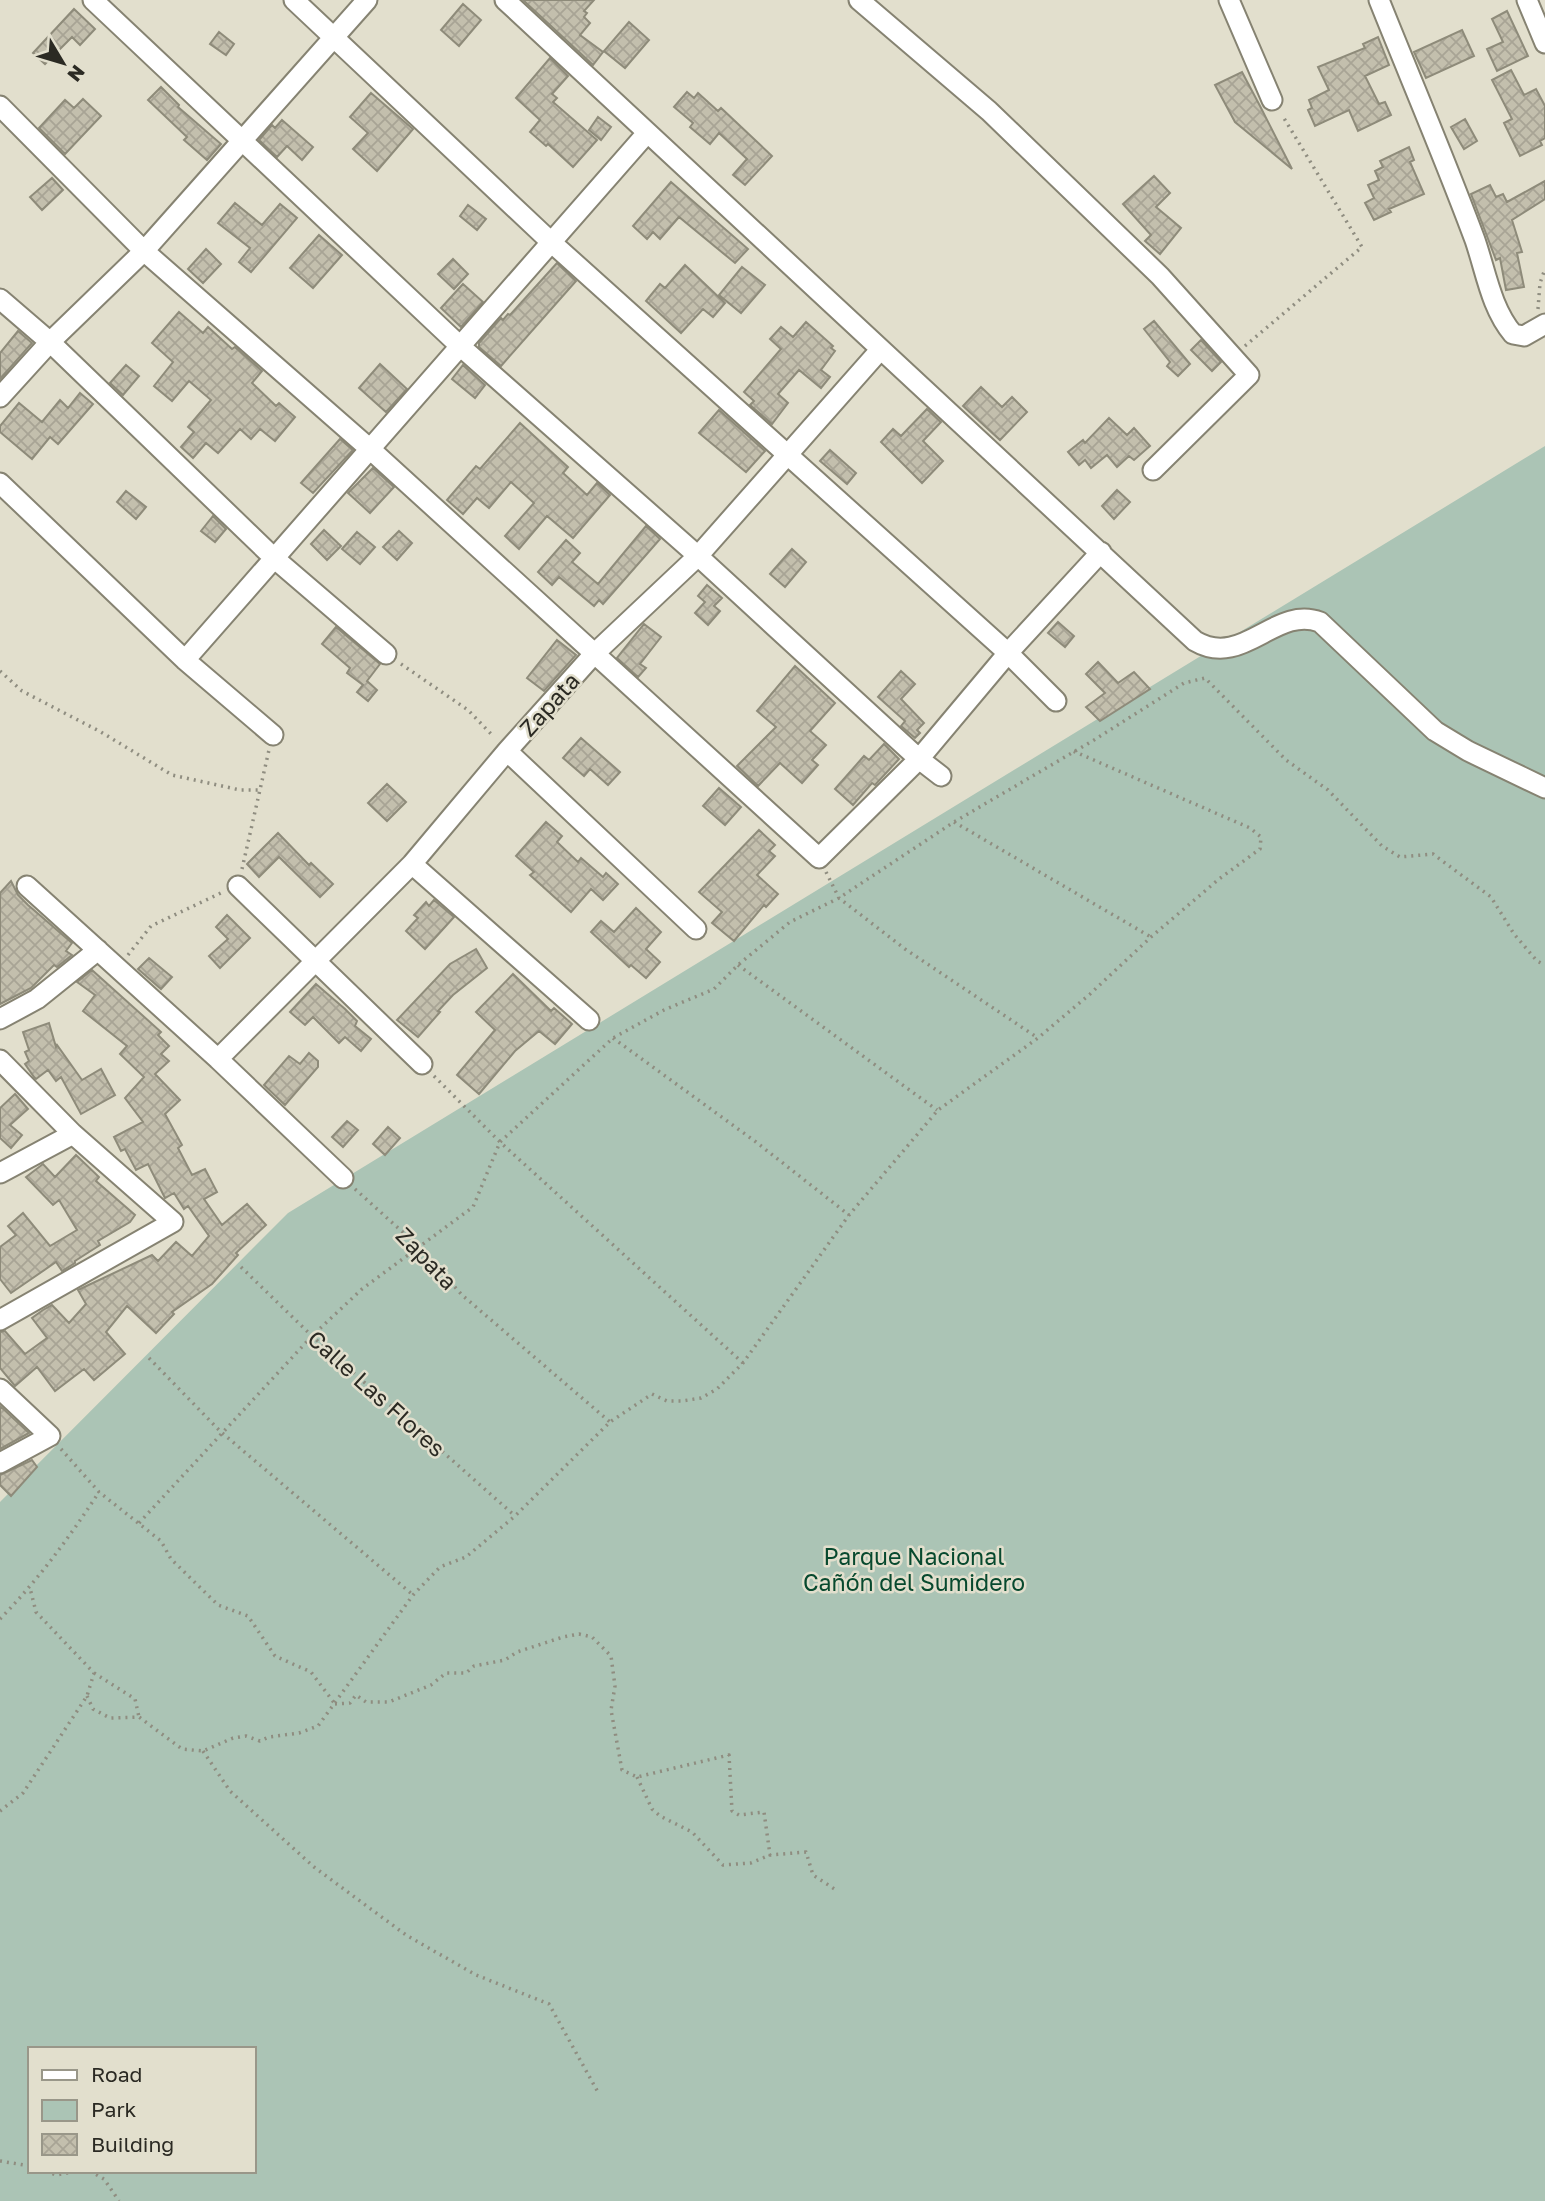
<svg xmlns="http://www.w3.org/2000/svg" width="1545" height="2201" font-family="'Golos Text',sans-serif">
<defs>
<pattern id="building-cross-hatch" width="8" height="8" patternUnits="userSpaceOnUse" patternTransform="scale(1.75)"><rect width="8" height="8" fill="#c3bfad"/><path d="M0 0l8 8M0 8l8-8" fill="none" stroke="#a8a495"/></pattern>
</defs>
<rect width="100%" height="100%" fill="#e2dfcd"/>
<!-- park -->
<path fill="#abc4b5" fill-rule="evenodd" d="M 1545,446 L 1545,2201 L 0,2201 L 0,1502 L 288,1213 ZM 30,2049 L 254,2049 L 254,2171 L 30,2171 Z"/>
<!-- building -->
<path fill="url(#building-cross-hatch)" stroke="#8e8b7a" stroke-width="2" d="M 523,0 L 594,0 L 584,11 L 587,13 L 584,17 L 590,23 L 580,35 L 603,52 L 593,65 Z
M 463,4 L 481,20 L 459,46 L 441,30 Z
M 74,9 L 95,29 L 80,45 L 72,37 L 45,64 L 33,53 Z
M 1507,11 L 1528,56 L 1497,71 L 1487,49 L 1503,42 L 1492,19 Z
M 629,22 L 649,40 L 625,68 L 604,51 Z
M 1462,30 L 1474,56 L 1426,78 L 1414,52 Z
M 219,32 L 234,44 L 226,55 L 210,44 Z
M 1378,37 L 1389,65 L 1365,76 L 1379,104 L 1385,102 L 1391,115 L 1358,131 L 1349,110 L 1315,126 L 1308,110 L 1312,108 L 1309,100 L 1329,90 L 1318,67 L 1365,48 L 1363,44 Z
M 550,58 L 568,76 L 552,94 L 557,98 L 553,102 L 597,140 L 573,167 L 548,144 L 546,146 L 530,132 L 540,120 L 516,98 Z
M 1511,70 L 1524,95 L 1536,89 L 1545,106 L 1545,138 L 1540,141 L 1542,145 L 1520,156 L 1504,123 L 1512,119 L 1492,80 Z
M 1242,72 L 1260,106 L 1292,169 L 1235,122 L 1215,85 Z
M 161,87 L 179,105 L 178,107 L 221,144 L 207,160 L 184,140 L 187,137 L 148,100 Z
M 687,92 L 694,98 L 698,93 L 718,111 L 721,108 L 772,156 L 745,185 L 733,175 L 747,159 L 719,133 L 710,144 L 690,127 L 693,123 L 674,107 Z
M 371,93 L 413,129 L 377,171 L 353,149 L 368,133 L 350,117 Z
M 83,99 L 101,116 L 65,154 L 39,128 L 65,100 L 74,108 Z
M 598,117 L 611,127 L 601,140 L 589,130 Z
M 1465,119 L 1477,141 L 1464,149 L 1451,127 Z
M 282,120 L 313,147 L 302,160 L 287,146 L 277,157 L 259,140 L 272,125 L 275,128 Z
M 1409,147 L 1414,160 L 1410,162 L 1424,194 L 1389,209 L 1391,212 L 1374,220 L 1365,203 L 1374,198 L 1368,185 L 1379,180 L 1375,171 L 1383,167 L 1380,161 Z
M 1154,176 L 1170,193 L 1156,207 L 1181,228 L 1160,254 L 1145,241 L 1151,235 L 1123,204 Z
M 52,178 L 63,190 L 42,210 L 30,197 Z
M 1545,181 L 1545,199 L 1512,220 L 1522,252 L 1517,253 L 1524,287 L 1506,290 L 1500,258 L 1496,260 L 1471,194 L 1490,185 L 1496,197 L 1503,194 L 1507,202 Z
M 671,182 L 748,249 L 735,263 L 679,217 L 660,239 L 653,232 L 647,239 L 633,226 Z
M 235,203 L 262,225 L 280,204 L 297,218 L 251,272 L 239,262 L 250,248 L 218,223 Z
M 468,205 L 486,219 L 477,230 L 460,216 Z
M 319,235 L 342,255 L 313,288 L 290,268 Z
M 206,249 L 221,264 L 203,283 L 188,269 Z
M 453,259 L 468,274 L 454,289 L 438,274 Z
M 557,263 L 576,281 L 501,366 L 479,347 L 479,343 L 501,318 L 503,320 L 508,314 L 510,315 Z
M 685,265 L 725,303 L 713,317 L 703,309 L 681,333 L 646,301 L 660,284 L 665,288 Z
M 742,267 L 765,285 L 741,313 L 719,295 Z
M 463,284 L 483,302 L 461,327 L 441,308 Z
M 179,312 L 203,333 L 208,327 L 232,349 L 235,347 L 262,371 L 252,383 L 276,406 L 279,403 L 295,417 L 275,441 L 260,429 L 251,439 L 240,429 L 218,453 L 206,443 L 193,458 L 181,447 L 194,432 L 188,427 L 211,400 L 189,381 L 172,401 L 154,386 L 173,362 L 152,343 Z
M 1154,321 L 1190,364 L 1178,376 L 1167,366 L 1170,362 L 1144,329 Z
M 806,322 L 833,346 L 831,348 L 835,351 L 821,370 L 830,377 L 821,388 L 799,370 L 778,394 L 788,403 L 772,424 L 750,405 L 754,401 L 744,392 L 781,349 L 770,339 L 781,327 L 793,337 Z
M 18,331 L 32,343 L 0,379 L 0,353 Z
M 1201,340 L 1221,362 L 1212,371 L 1191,350 Z
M 380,364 L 407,389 L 386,412 L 359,388 Z
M 126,365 L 139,376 L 123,395 L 110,383 Z
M 463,365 L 485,385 L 475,398 L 452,379 Z
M 981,387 L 1002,407 L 1012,397 L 1027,412 L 1000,440 L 963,406 Z
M 80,393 L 93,404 L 58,444 L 50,437 L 32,459 L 0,432 L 0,426 L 19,403 L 42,422 L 60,400 L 68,408 Z
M 927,409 L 941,422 L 923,441 L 943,461 L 922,483 L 881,442 L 893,429 L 901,436 Z
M 719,410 L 765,451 L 746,472 L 699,433 Z
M 1109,418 L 1127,435 L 1134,428 L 1150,446 L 1134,460 L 1129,456 L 1117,467 L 1107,455 L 1091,468 L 1085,460 L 1079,465 L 1068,452 L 1083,440 L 1085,443 Z
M 520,423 L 568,467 L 563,473 L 587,495 L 597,483 L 610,495 L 573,538 L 547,516 L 519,549 L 505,536 L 534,503 L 511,482 L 489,508 L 477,498 L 463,514 L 447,500 L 476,466 L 480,469 Z
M 340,439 L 353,450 L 313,493 L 301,483 Z
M 830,450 L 856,473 L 847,484 L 820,461 Z
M 373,468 L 394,487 L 370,513 L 348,493 Z
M 1117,490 L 1130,502 L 1114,519 L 1102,506 Z
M 126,491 L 146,507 L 136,519 L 117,502 Z
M 213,516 L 226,529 L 215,542 L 201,531 Z
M 646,526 L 660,539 L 603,604 L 599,600 L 594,606 L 559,577 L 552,585 L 538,572 L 566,540 L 580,553 L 572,562 L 598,584 Z
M 324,530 L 341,546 L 327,560 L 311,544 Z
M 399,531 L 412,543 L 397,560 L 383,547 Z
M 357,532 L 375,547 L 360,564 L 342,549 Z
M 792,549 L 806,562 L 785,587 L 770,574 Z
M 707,585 L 722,598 L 714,606 L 720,611 L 708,625 L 695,613 L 705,602 L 698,596 Z
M 1058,622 L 1074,636 L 1065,647 L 1048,633 Z
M 644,624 L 661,637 L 640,664 L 646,668 L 638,677 L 617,658 Z
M 336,627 L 380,664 L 367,681 L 377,690 L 368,701 L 357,692 L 363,685 L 347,673 L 350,668 L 322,644 Z
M 557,640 L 576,655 L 544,691 L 527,678 Z
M 1098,662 L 1118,683 L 1134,672 L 1150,689 L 1100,721 L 1086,707 L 1105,693 L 1086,674 Z
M 795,666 L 835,703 L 810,731 L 826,745 L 812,760 L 818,765 L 802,783 L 780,763 L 758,786 L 737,766 L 776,727 L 757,711 Z
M 901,671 L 915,684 L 901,699 L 924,723 L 917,730 L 920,733 L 915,738 L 901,726 L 905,721 L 878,697 Z
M 581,738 L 620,772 L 608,785 L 590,769 L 584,776 L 563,758 Z
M 884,744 L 899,759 L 875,785 L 872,783 L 853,805 L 835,789 L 864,756 L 869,760 Z
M 387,784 L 406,802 L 387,821 L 368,803 Z
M 719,788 L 741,807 L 725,825 L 703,806 Z
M 546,822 L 562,836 L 557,842 L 578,862 L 581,858 L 603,877 L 606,873 L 618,884 L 603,900 L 591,889 L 571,912 L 530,875 L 534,872 L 516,856 Z
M 759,830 L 775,845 L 769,851 L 775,856 L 757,875 L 778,894 L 766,907 L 764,905 L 734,941 L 712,923 L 722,912 L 699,892 Z
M 278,833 L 309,865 L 311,863 L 333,884 L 320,897 L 279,857 L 259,877 L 247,864 Z
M 11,881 L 18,895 L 28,905 L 72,943 L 66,951 L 72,955 L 57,967 L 54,965 L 31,988 L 0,1004 L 0,893 Z
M 434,900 L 454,917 L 425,949 L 406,931 L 418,918 L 414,915 L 426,902 L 429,906 Z
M 636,908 L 661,932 L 646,949 L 660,962 L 646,978 L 631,965 L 629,967 L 591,932 L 601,921 L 614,932 Z
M 227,915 L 250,938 L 220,968 L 209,956 L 228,939 L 216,927 Z
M 476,949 L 487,968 L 453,995 L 438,1011 L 440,1012 L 418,1037 L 397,1020 L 450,964 Z
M 149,958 L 172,977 L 161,989 L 138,969 Z
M 92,970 L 161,1032 L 158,1035 L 169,1046 L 161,1054 L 169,1061 L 155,1074 L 180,1100 L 165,1114 L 182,1145 L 178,1148 L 192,1175 L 205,1169 L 217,1192 L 204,1199 L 222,1225 L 247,1204 L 266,1225 L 236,1253 L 238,1255 L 212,1284 L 172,1312 L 174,1314 L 156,1333 L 127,1306 L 106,1332 L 125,1354 L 94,1380 L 84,1369 L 55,1391 L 37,1367 L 15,1386 L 0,1368 L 0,1332 L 5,1331 L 25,1354 L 47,1338 L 32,1318 L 43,1310 L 52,1305 L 69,1323 L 86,1304 L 78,1290 L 152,1255 L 158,1261 L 176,1242 L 192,1256 L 209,1236 L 188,1206 L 184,1209 L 174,1193 L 165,1198 L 148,1164 L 136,1170 L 125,1149 L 121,1151 L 114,1137 L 143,1122 L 125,1098 L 144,1077 L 120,1054 L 127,1046 L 83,1011 L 95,995 L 77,982 Z
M 513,974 L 551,1011 L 554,1008 L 572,1024 L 555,1044 L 539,1031 L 515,1051 L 479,1094 L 457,1075 L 495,1030 L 476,1012 Z
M 316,984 L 345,1009 L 357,1021 L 355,1026 L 371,1039 L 361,1051 L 345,1037 L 339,1043 L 313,1017 L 305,1025 L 290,1012 Z
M 49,1023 L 56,1047 L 57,1045 L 82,1080 L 101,1069 L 115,1095 L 81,1114 L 61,1077 L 56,1081 L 48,1070 L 36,1079 L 34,1077 L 25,1064 L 29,1061 L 25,1052 L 29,1050 L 23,1032 Z
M 309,1053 L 318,1061 L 318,1067 L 285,1105 L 264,1085 L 289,1056 L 300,1064 Z
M 15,1094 L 28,1109 L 10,1125 L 22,1135 L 11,1148 L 0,1138 L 0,1108 Z
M 347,1121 L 358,1130 L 343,1147 L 332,1137 Z
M 388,1127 L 400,1138 L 385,1155 L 373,1144 Z
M 76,1155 L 99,1177 L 96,1181 L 135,1215 L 130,1222 L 98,1241 L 100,1245 L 75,1261 L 75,1263 L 62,1271 L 56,1262 L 11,1293 L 0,1279 L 0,1247 L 16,1235 L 8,1226 L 23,1213 L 50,1246 L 77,1230 L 59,1200 L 53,1205 L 26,1177 L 43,1164 L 55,1177 Z
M 0,1406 L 29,1433 L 0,1449 Z
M 32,1460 L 37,1467 L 11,1496 L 0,1485 L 0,1475 Z"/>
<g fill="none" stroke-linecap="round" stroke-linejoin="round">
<!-- minor casing -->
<g stroke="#868372" stroke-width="23">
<path id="minor" d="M 93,0 L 460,346 L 698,556 L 919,759 L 941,776
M 294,0 L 551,242 L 1008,653 L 1056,701
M 505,0 L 1195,641 C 1243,669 1275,605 1320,622 L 1435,731 L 1468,751 L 1545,788
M 859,0 L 989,111 L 1160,276 L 1249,375 L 1153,470
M 1229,0 L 1272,100
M 1379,0 C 1411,80 1445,159 1475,240 C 1486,272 1491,308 1513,334 L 1524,336 L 1545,324
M 1527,0 L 1545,43
M 0,106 L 144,251 L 370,449 L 819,858 L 919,759 L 1008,653 L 1101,552
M 0,299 L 50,342 L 274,558 L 386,654
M 0,397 L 50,342 L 144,251 L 367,0
M 0,483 L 185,660 L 273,735
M 185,660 L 647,133
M 507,751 L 696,929
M 412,864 L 589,1020
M 27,886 L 218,1059 L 343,1178
M 238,886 L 422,1064
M 0,1019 L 37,999 L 98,950
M 218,1059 L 412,864 L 507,751 L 594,654 L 698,556 L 880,350
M 0,1060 L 73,1134 L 173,1222 L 0,1320
M 0,1173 L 73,1134
M 0,1389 L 50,1436 L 0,1463"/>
</g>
<!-- path -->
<path stroke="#8f8d80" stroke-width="3.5" stroke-dasharray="2 5" stroke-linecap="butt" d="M 1538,309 L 1540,283 L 1545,269
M 1245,346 L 1362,247 L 1282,115
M 401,664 L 468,710 L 494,737
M 0,671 L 22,691 L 101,732 L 172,775 L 240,790 L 260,790
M 954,822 L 1151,937
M 242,869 L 269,750
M 826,872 L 839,898 L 905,949 L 1038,1038
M 128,955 L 151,926 L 221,893
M 738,965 L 937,1110
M 613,1038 L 756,1142 L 849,1215
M 434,1076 L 500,1142 L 743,1363
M 355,1189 L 418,1246 L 462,1295 L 610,1422
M 241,1267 L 312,1336 L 514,1515
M 149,1358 L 221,1432 L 413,1595
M 61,1449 L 99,1492 L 161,1541 L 171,1559 L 218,1605 L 248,1616 L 275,1656 L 311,1672 L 335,1704
M 139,1523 L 312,1336 L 362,1289 L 473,1207 L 500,1142 L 613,1038 L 664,1010 L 714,989 L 738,965 L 790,922 L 839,898 L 954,822 L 1094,740 L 1184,683 L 1205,678 L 1286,760 L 1328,790 L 1382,846 L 1400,857 L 1433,854 L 1491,897 L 1514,934 L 1537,961 L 1545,965
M 0,1619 C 38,1580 69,1538 99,1492
M 94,1673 L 135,1699 L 139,1717
M 87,1696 L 93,1709 L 110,1718 L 139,1717 L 182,1749 L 203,1751 L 233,1738 L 246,1736 L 260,1741 L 269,1737 L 299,1733 L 318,1726 L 413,1595 L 440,1567 L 466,1557 L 515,1516 L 610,1422 L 652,1394 L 667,1401 L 682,1401 L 701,1398 L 717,1389 L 743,1363 L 849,1215 L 938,1110 L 1038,1038 L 1090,994 L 1151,937 L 1219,879 L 1260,849 L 1261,837 L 1250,828 L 1073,751
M 335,1704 L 350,1703 L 356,1695 L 366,1702 L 389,1702 L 431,1685 L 446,1673 L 466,1673 L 474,1666 L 505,1660 L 517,1652 L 563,1637 L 579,1634 L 592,1637 L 611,1656 L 615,1686 L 611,1710 L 622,1770 L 637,1777 L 729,1755 L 732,1811 L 739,1815 L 764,1812 L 770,1855 L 806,1852 L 813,1875 L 836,1890
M 203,1751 L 230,1791 L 314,1867 L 406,1935 L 476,1975 L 549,2004 L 599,2094
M 637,1777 L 652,1809 L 660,1816 L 692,1832 L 723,1865 L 751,1863 L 770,1855
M 0,1811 L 23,1793 L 87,1696 L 94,1673 L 36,1612 L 30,1588
M 0,2161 L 30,2166
M 46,2171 L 56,2175 L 78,2171
M 90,2171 L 104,2179 L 119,2201"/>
<!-- minor -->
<use href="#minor" stroke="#fff" stroke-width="19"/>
</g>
<g text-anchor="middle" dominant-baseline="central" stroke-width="5" stroke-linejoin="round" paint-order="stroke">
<!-- street labels -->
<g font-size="23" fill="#2b2a23" stroke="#e2dfcd">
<text transform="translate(549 704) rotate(-48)">Zapata</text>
<text transform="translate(427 1258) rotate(46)">Zapata</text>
<text transform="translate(377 1393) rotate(42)">Calle Las Flores</text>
</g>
<!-- park labels -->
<g font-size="23" fill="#07492e" stroke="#e2dfcd">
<text x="914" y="1556">Parque Nacional<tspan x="914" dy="26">Cañón del Sumidero</tspan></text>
</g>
</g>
<!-- legend -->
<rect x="28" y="2047" width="228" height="126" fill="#e2dfcd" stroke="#999789" stroke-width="2"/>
<rect x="42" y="2070" width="35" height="10" fill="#ffffff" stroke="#999789" stroke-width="2"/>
<text x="91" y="2082" font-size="21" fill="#2b2a23">Road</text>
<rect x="42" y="2100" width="35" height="21" fill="#abc4b5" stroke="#999789" stroke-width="2"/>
<text x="91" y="2117" font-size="21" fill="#2b2a23">Park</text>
<rect x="42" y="2134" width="35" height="21" fill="url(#building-cross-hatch)" stroke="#999789" stroke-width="2"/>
<text x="91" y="2152" font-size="21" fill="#2b2a23">Building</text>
<!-- north arrow -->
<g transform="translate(63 63) rotate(128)" stroke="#e2dfcd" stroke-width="5" paint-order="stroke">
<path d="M0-5L12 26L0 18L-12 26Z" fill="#2b2a23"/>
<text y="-10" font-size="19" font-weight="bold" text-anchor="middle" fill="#2b2a23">N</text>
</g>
</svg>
